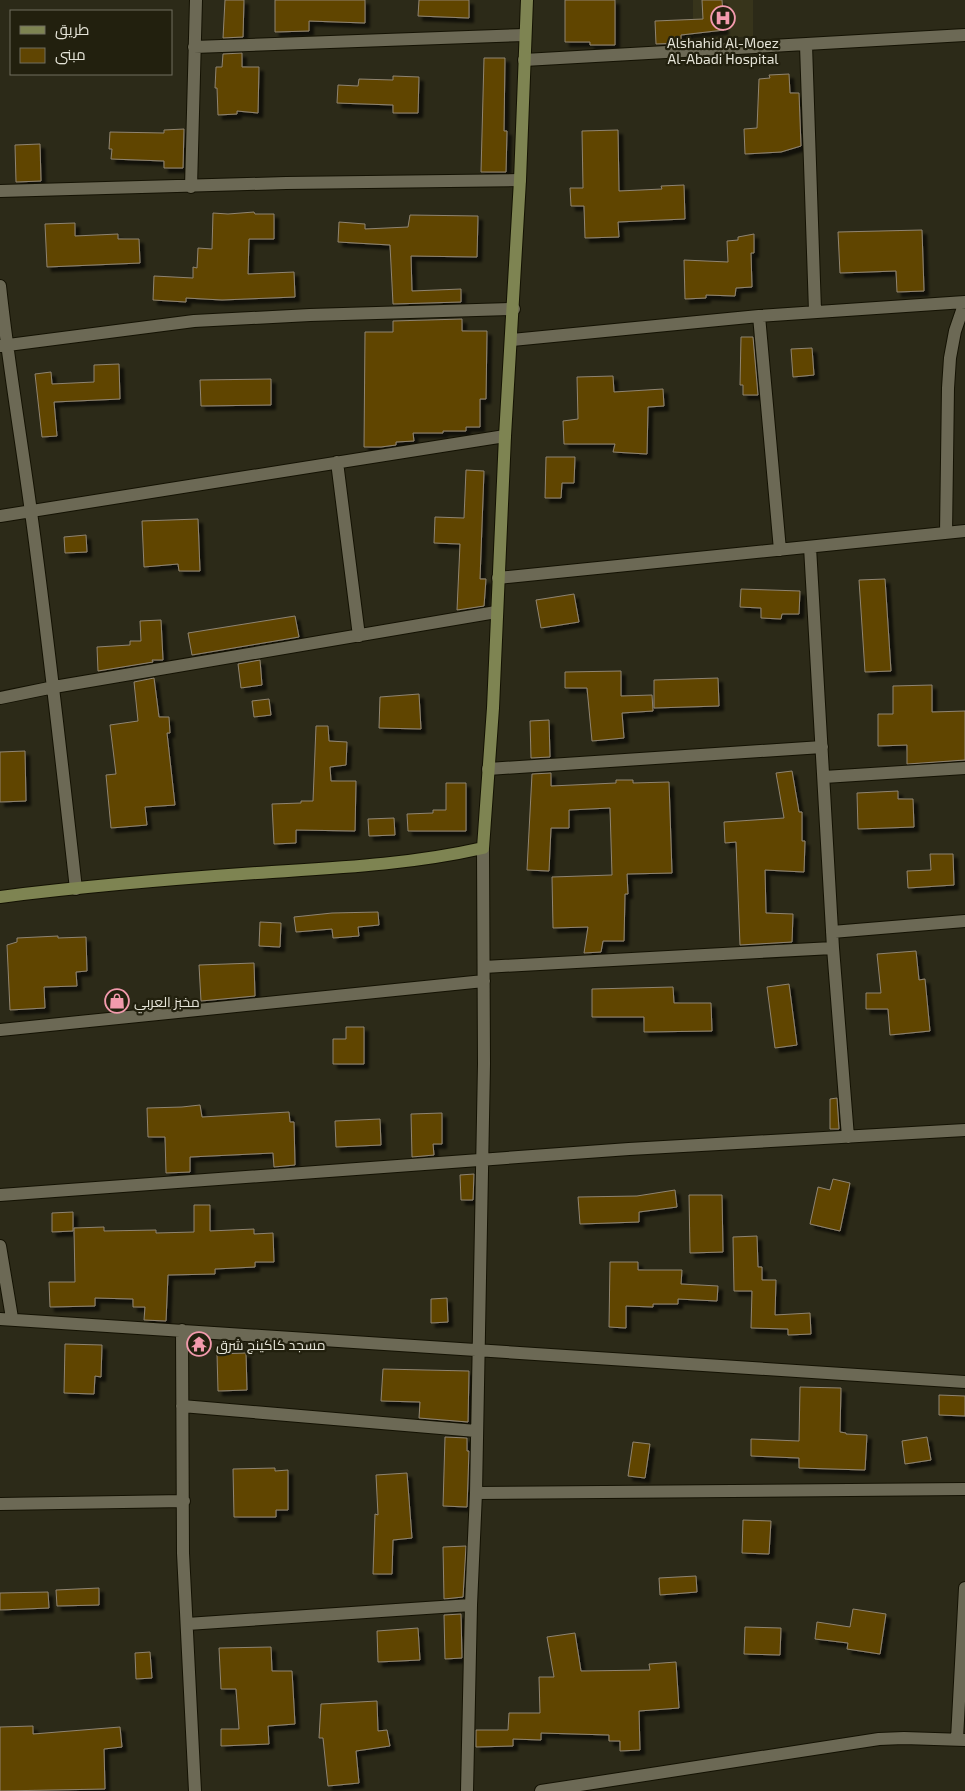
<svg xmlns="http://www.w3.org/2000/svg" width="965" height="1791" font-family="'Exo 2',Cairo,sans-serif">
<defs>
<filter id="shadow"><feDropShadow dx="4.5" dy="4.5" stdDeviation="1" flood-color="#0009"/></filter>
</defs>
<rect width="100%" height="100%" fill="#2c2a18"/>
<!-- built -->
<path fill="#37341b" d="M 693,0 L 753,0 L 753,36 L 693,41 Z"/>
<!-- building -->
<path fill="#604502" stroke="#8f8471" filter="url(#shadow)" d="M 225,0 L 244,0 L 243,37 L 223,38 Z
M 275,0 L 365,0 L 365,23 L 309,21 L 309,31 L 275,32 Z
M 419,0 L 469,0 L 469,18 L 418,16 Z
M 565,0 L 615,0 L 615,45 L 590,45 L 590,42 L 565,42 Z
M 702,0 L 722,0 L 724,30 L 681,35 L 681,43 L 656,44 L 655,21 L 703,19 Z
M 242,53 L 242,67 L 259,67 L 258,113 L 237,111 L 237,114 L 218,115 L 217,88 L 215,88 L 216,67 L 222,67 L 223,54 Z
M 484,58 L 505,58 L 504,131 L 507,131 L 506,172 L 481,172 Z
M 789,74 L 790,93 L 799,93 L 801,146 L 781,152 L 745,154 L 744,129 L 757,128 L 759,79 L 770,78 L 769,75 Z
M 393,76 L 419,77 L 418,113 L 393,113 L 393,105 L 337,103 L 338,85 L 358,86 L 359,79 L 393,80 Z
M 184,129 L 183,168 L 164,168 L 164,161 L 111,159 L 112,149 L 109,149 L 110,132 L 164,133 L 164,130 Z
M 618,130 L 619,191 L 662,189 L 661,186 L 684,185 L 685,219 L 618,222 L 619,237 L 585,238 L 584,206 L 571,206 L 570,188 L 583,188 L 582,131 Z
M 40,144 L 41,181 L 16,182 L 15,145 Z
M 254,212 L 255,214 L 274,214 L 274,239 L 249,239 L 248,274 L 294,272 L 295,297 L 222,300 L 186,298 L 186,302 L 153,300 L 154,276 L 193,278 L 193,267 L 197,268 L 198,248 L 212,249 L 213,213 L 228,214 Z
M 410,215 L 478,216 L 477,257 L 411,256 L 412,291 L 461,289 L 461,302 L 393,304 L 390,245 L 338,242 L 339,222 L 365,224 L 365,229 L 408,227 Z
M 75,223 L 75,236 L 118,234 L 118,239 L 139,239 L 140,263 L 47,267 L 45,224 Z
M 922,230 L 924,291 L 897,292 L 896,271 L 840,273 L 838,232 Z
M 754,234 L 754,253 L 751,253 L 752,287 L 736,288 L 735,296 L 706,295 L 706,298 L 685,299 L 684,260 L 728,262 L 727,241 L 738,240 L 738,237 Z
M 462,319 L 462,331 L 487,331 L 486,399 L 480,399 L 480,427 L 466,427 L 466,431 L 443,431 L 443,433 L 413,433 L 414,441 L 396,442 L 396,445 L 381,447 L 364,447 L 365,332 L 393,332 L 393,321 Z
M 741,337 L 753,337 L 758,395 L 743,395 L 743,385 L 740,385 Z
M 812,348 L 814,375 L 793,377 L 791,349 Z
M 119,364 L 120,399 L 54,402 L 57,436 L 42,437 L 35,374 L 51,372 L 52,384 L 94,382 L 94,365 Z
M 613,376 L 614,392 L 663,389 L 664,406 L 648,407 L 647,454 L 613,452 L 615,444 L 564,444 L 563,421 L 578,419 L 577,377 Z
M 271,379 L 271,405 L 201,406 L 200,380 Z
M 546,457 L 575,457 L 574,483 L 562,483 L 561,498 L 545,498 Z
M 466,470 L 484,471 L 480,579 L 486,579 L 484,606 L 457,610 L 460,544 L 434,543 L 435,517 L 464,518 Z
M 198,519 L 200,571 L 179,571 L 178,564 L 144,567 L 142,521 Z
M 86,535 L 87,552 L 65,553 L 64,537 Z
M 885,579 L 891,671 L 865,672 L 859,580 Z
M 741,589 L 800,591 L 799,614 L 782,614 L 781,619 L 761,618 L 761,608 L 740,607 Z
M 574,594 L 579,622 L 541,628 L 536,600 Z
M 295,616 L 299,637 L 192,655 L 188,633 Z
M 161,620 L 163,660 L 152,660 L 153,662 L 98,671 L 97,647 L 130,645 L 130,641 L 141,641 L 140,621 Z
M 260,660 L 262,685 L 241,688 L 238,664 Z
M 621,671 L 621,696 L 652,695 L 653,711 L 622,713 L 624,738 L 592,741 L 587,688 L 565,688 L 565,672 Z
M 154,678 L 159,717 L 169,717 L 170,733 L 167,733 L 175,805 L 145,807 L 147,825 L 111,828 L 106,775 L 116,774 L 110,725 L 138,721 L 134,682 Z
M 718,678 L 719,706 L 654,708 L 654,680 Z
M 932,685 L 932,712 L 965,711 L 965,760 L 907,764 L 907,745 L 878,746 L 878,714 L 893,714 L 893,686 Z
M 419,694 L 421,729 L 379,728 L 380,697 Z
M 269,699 L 271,715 L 254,717 L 252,701 Z
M 549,720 L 550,757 L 531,758 L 530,721 Z
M 316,726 L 328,726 L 329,741 L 347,742 L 346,765 L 330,767 L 331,781 L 356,781 L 355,831 L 296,830 L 296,843 L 274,844 L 272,804 L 301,803 L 301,801 L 313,801 Z
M 25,751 L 26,801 L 0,802 L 0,752 Z
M 792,771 L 799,812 L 802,812 L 802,841 L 805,841 L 804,872 L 765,870 L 766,913 L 793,914 L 792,942 L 740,945 L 736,842 L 725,843 L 724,822 L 784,818 L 776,773 Z
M 551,773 L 551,786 L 616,783 L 616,780 L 633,780 L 633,783 L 669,782 L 672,873 L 627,874 L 628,894 L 625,894 L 624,941 L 603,941 L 601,952 L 584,953 L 588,927 L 553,928 L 552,877 L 612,875 L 610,808 L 569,810 L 569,828 L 551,828 L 549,871 L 527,870 L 532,774 Z
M 446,783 L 466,783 L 466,831 L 408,831 L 407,814 L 433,813 L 433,810 L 446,810 Z
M 898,791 L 898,799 L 913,799 L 914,827 L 858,829 L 857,793 Z
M 394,818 L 395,835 L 369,836 L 368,819 Z
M 930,854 L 953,854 L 954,885 L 908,888 L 907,871 L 931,870 Z
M 378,912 L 379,925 L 358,927 L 359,936 L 333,938 L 332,929 L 296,932 L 294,917 L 332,913 Z
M 260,922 L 281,923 L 280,947 L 259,946 Z
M 58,936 L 58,938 L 86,937 L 87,971 L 76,972 L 77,986 L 44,987 L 45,1008 L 10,1010 L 7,945 L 17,942 L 17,938 Z
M 916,951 L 919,980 L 925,979 L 930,1031 L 890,1035 L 888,1009 L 866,1009 L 866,993 L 881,993 L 877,954 Z
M 254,963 L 255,996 L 201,1001 L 199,965 Z
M 789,984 L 797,1045 L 775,1048 L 767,987 Z
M 673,987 L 674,1003 L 711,1003 L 712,1031 L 644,1032 L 644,1017 L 592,1017 L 592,989 Z
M 346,1027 L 364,1027 L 364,1064 L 333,1064 L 333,1039 L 346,1039 Z
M 837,1098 L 839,1129 L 830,1129 L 830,1099 Z
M 200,1105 L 202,1117 L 289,1112 L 290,1122 L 294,1122 L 295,1165 L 274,1167 L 273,1153 L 190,1157 L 190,1172 L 166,1173 L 165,1137 L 148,1137 L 147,1108 L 182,1107 Z
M 442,1113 L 442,1144 L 433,1144 L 434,1155 L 412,1157 L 411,1114 Z
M 380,1119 L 381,1145 L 336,1147 L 335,1121 Z
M 474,1174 L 473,1200 L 461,1200 L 460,1175 Z
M 833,1179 L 850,1183 L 840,1231 L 810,1224 L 818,1187 L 830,1190 Z
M 675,1190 L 677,1207 L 639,1212 L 639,1222 L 580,1224 L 578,1197 L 637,1196 Z
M 689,1195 L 722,1195 L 723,1252 L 690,1253 Z
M 194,1205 L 210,1205 L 210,1231 L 254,1229 L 254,1234 L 273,1233 L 274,1262 L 255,1262 L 255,1267 L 215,1269 L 215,1274 L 168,1275 L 166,1321 L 144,1320 L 145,1307 L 133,1307 L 133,1299 L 95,1298 L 95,1306 L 50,1307 L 49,1282 L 75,1282 L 74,1228 L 104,1227 L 104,1231 L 156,1230 L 156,1233 L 194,1232 Z
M 73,1212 L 73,1231 L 52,1232 L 52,1213 Z
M 757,1236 L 758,1267 L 762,1267 L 762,1280 L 776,1280 L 775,1315 L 810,1313 L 811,1334 L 788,1335 L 788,1329 L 751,1328 L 752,1291 L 734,1291 L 733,1237 Z
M 610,1262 L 638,1262 L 638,1270 L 682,1270 L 681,1284 L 718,1286 L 717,1301 L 678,1299 L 678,1304 L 653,1304 L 653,1307 L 626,1306 L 626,1328 L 609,1327 Z
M 447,1298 L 448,1322 L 431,1323 L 431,1299 Z
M 65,1344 L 102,1345 L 101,1377 L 95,1376 L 94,1394 L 64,1393 Z
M 246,1353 L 247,1390 L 218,1391 L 217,1354 Z
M 383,1369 L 469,1371 L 468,1422 L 419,1418 L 420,1402 L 381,1401 Z
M 800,1387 L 841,1388 L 840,1432 L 846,1433 L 846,1434 L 867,1435 L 865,1470 L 799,1468 L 799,1458 L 751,1456 L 751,1439 L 799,1441 Z
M 939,1395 L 965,1396 L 965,1416 L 939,1415 Z
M 445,1437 L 467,1438 L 467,1451 L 469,1451 L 467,1507 L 443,1506 Z
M 927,1437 L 931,1460 L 905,1464 L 902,1441 Z
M 633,1442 L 650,1444 L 645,1478 L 628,1476 Z
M 275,1468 L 275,1471 L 288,1470 L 288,1510 L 276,1510 L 276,1517 L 234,1517 L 233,1469 Z
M 407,1473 L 412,1538 L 393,1540 L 392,1574 L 373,1574 L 375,1514 L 378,1515 L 376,1475 Z
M 743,1520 L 771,1521 L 769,1554 L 742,1553 Z
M 466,1546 L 463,1597 L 444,1599 L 443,1547 Z
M 696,1576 L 697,1592 L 660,1595 L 659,1578 Z
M 99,1588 L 99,1605 L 57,1606 L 56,1590 Z
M 48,1592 L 49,1608 L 0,1610 L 0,1593 Z
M 853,1609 L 886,1614 L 880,1654 L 847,1649 L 848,1643 L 815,1639 L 817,1622 L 850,1627 Z
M 461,1614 L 462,1658 L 445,1659 L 444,1615 Z
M 745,1627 L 781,1628 L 780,1655 L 744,1654 Z
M 418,1628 L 420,1660 L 378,1662 L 377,1631 Z
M 575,1633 L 581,1671 L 650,1670 L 649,1664 L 676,1662 L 679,1708 L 639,1711 L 640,1750 L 620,1751 L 620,1741 L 609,1741 L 609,1735 L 541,1733 L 541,1740 L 513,1739 L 513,1746 L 476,1747 L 476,1730 L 508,1730 L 509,1713 L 540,1713 L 539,1677 L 554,1677 L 547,1637 Z
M 271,1647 L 272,1671 L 292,1671 L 295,1724 L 268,1726 L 269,1744 L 221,1746 L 221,1729 L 239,1729 L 236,1689 L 221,1689 L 219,1648 Z
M 150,1652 L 152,1678 L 136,1679 L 135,1653 Z
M 377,1701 L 378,1731 L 387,1730 L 390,1746 L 356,1751 L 359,1783 L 328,1786 L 323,1738 L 319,1738 L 321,1704 Z
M 33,1726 L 33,1734 L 120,1727 L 122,1747 L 104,1749 L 105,1789 L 0,1791 L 0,1727 Z"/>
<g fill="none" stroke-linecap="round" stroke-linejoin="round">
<!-- street casing -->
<g stroke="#141203" stroke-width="14">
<path id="street" d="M 806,45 L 815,311
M 194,47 L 525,35
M 524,60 L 965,35
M 191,187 L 196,0
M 0,191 L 286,183 L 520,180
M 0,286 C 8,362 21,437 31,512 C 48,637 62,763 76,889
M 759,316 L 780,550
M 512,340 L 759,316 L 965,302
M 0,346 L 194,321 L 310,315 L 514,309
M 337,462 L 359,636
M 0,516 L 505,436
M 946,533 L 948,388 L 950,358 L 955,331 L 965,302
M 810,547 L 833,948 L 848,1137
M 498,578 L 965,531
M 0,698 L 54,687 L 496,612
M 488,769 L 822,747
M 824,777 L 965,768
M 832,932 L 965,921
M 484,967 L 833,948
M 0,1030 L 484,981
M 0,1195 L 629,1149 L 965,1130
M 0,1246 L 12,1318
M 0,1319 L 965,1382
M 182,1330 L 183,1553 L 195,1791
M 182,1406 L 476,1431
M 476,1493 L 965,1489
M 0,1504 L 184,1501
M 187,1624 L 471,1605
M 957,1739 L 965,1588
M 467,1791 L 471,1605 L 476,1493 L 484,1064 L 483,848
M 541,1791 L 879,1739 L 904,1738 L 965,1740"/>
</g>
<!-- secondary casing -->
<g stroke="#141203" stroke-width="14">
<path id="secondary" d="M 0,897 C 85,886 171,879 257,873 C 333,868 408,865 483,848 L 493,708 L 505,436 L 520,180 L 527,0"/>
</g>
<!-- street -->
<use href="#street" stroke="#6c6955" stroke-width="12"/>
<!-- secondary -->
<use href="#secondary" stroke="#7e8452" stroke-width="12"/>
</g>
<!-- icons -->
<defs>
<g id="hospital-ring" transform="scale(1.25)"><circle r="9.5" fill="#22200e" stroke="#f29aad" stroke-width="1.5"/><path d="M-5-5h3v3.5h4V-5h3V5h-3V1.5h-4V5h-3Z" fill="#f29aad"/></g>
<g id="shop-ring" transform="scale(1.25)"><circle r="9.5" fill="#22200e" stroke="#f29aad" stroke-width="1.5"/><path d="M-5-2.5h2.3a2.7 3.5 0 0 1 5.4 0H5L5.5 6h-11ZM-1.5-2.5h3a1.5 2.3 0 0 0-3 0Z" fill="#f29aad"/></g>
<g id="temple-ring" transform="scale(1.25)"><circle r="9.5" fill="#22200e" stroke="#f29aad" stroke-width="1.5"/><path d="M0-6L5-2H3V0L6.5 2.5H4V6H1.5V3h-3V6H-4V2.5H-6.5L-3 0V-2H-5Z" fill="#f29aad"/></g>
</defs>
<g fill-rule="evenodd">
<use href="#hospital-ring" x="723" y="18"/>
<use href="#shop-ring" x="117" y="1001"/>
<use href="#temple-ring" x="199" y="1344"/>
</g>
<g text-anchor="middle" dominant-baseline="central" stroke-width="4.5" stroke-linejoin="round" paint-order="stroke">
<!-- poi labels -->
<g font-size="14" fill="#e5e4d8" stroke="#22200e" text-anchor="start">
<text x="723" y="42" text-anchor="middle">Alshahid Al-Moez<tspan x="723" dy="16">Al-Abadi Hospital</tspan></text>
<text x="134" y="1001">مخبز العربي</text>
<text x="216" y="1344">مسجد كاكينج شرق</text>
</g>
</g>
<!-- legend -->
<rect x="10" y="10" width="162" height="65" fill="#22200e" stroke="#706e5f"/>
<rect x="20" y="26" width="25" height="8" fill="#7e8452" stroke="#706e5f"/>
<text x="55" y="35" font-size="15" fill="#e5e4d8">طريق</text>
<rect x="20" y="48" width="25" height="15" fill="#604502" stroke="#706e5f"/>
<text x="55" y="60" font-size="15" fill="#e5e4d8">مبنى</text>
</svg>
